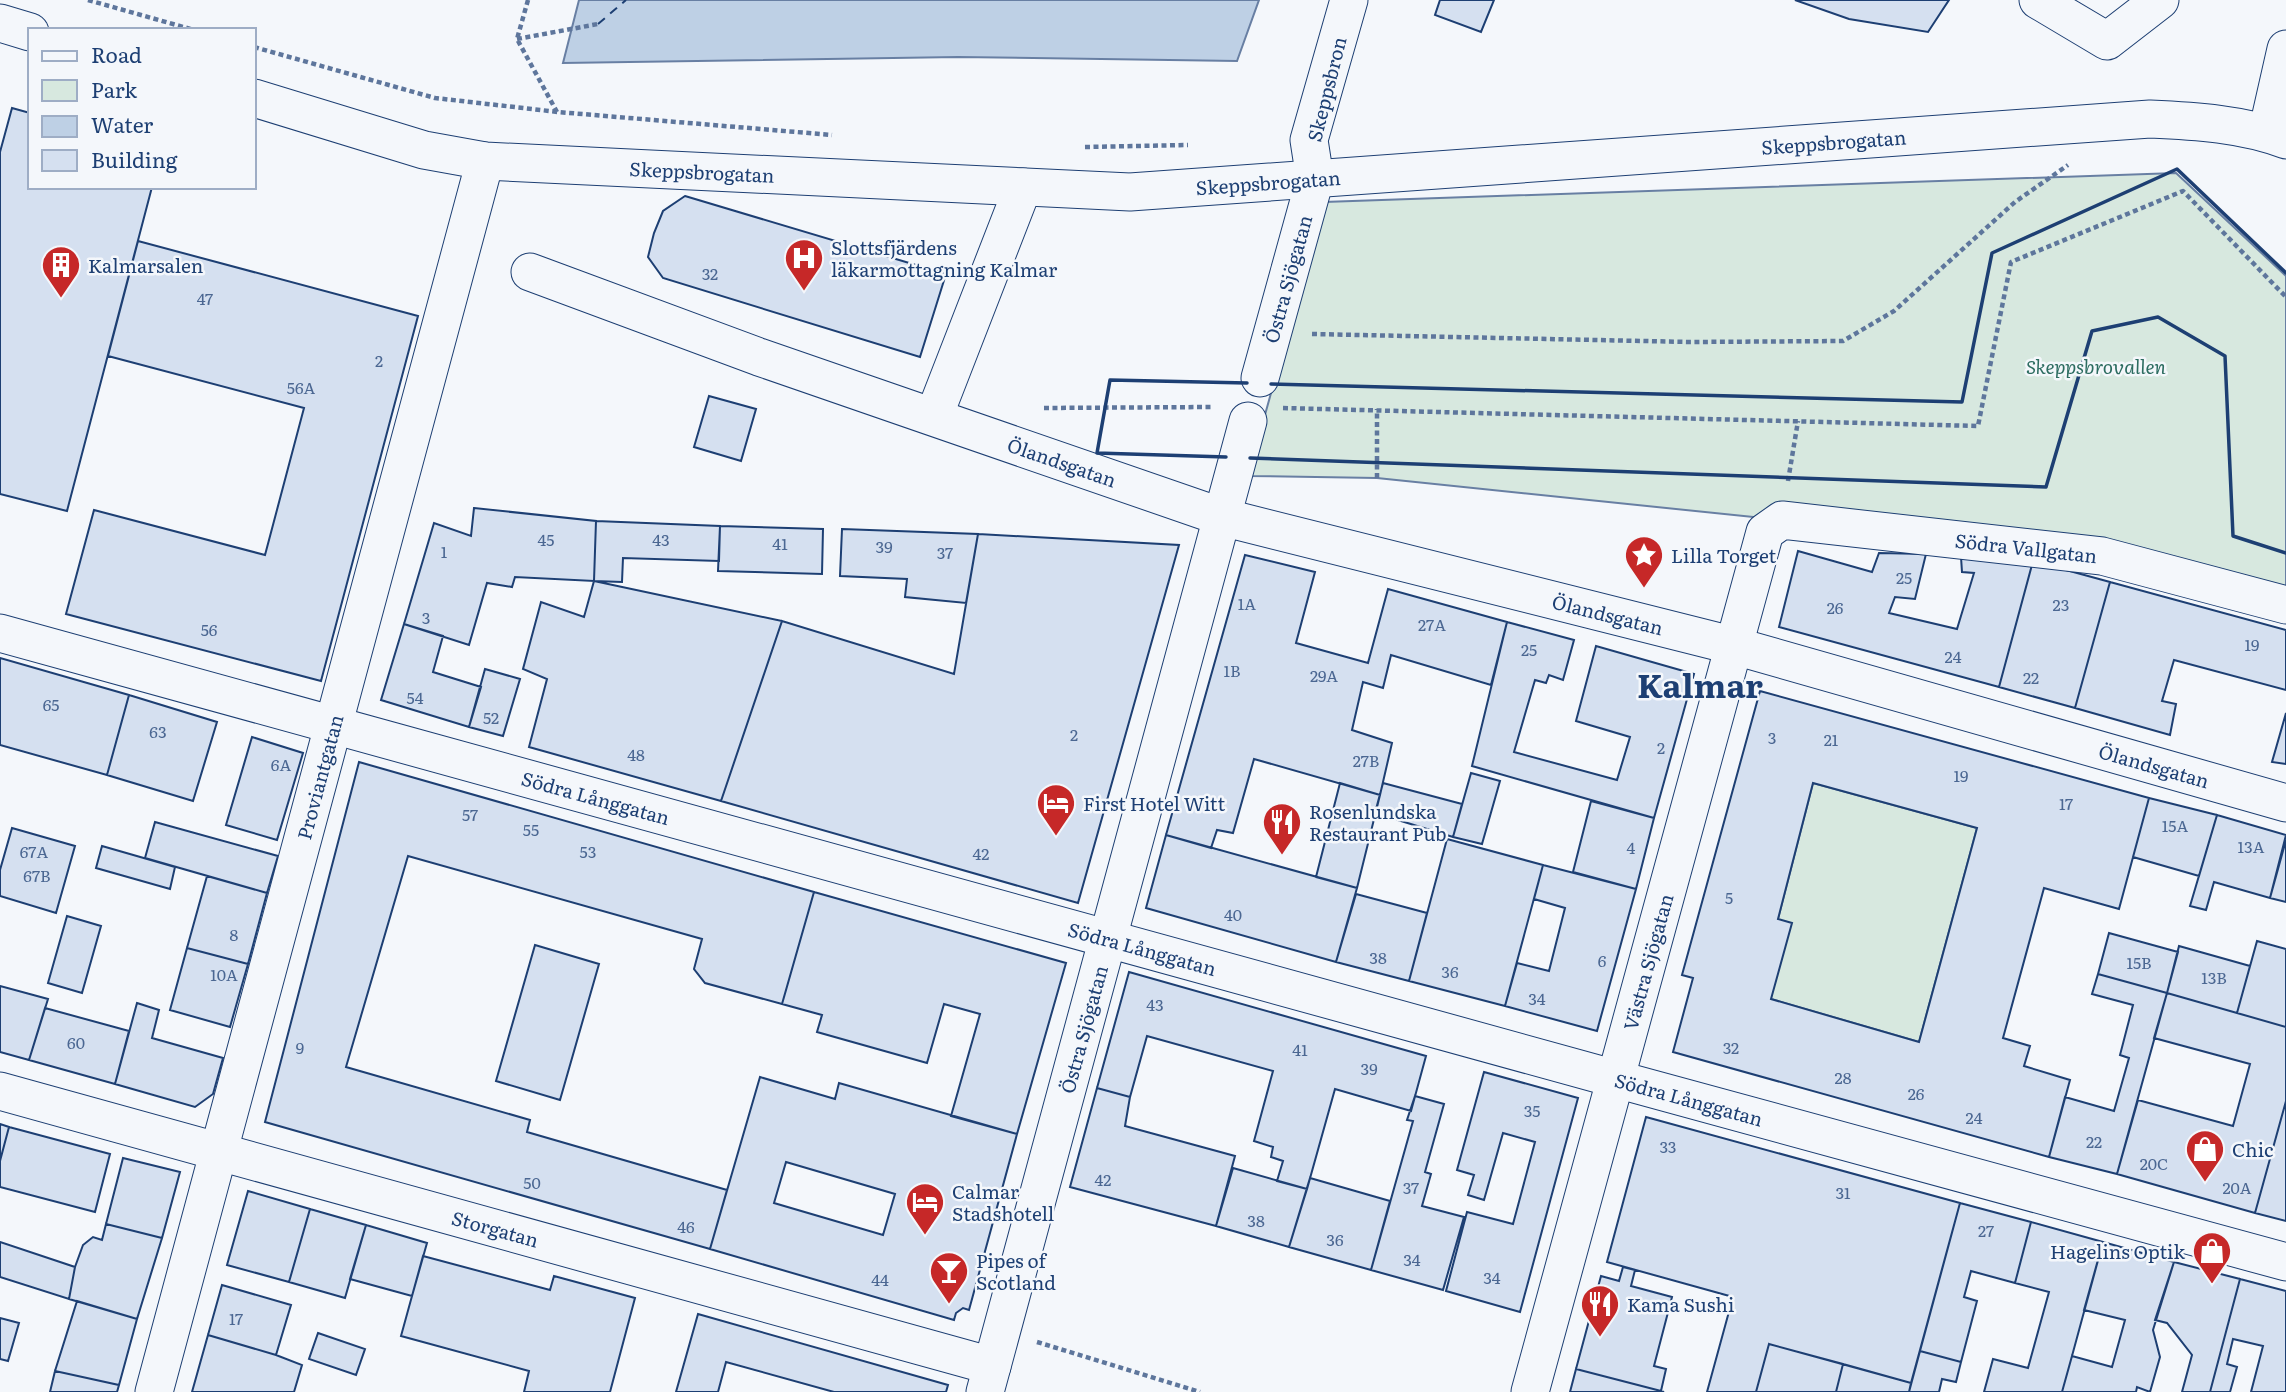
<svg xmlns="http://www.w3.org/2000/svg" width="2286" height="1392" font-family="Literata,serif">
<rect width="100%" height="100%" fill="#f4f7fb"/>
<!-- green -->
<path fill="#d7e8df" stroke="#687fa3" stroke-width="2" d="M 2176,173 L 2286,276 L 2286,605 L 1782,520 L 1377,478 L 1248,476 L 1324,202 Z
M 1813,783 L 1977,828 L 1919,1042 L 1771,999 L 1778,919 Z"/>
<!-- water -->
<path fill="#bed0e5" stroke="#687fa3" stroke-width="2" d="M 579,0 L 1259,0 L 1237,61 L 958,57 L 563,63 Z"/>
<g fill="none" stroke-linecap="round" stroke-linejoin="round">
<!-- ferry -->
<path stroke="#1d3f73" stroke-width="2" stroke-dasharray="9 7" stroke-linecap="butt" d="M 598,24 L 626,0"/>
</g>
<!-- building -->
<path fill="#d5e0f0" stroke="#1d3f73" stroke-width="2" fill-rule="evenodd" d="M 1440,0 L 1494,0 L 1481,32 L 1435,15 Z
M 1795,0 L 1949,0 L 1928,32 L 1849,19 Z
M 12,108 L 30,113 L 30,187 L 152,187 L 67,511 L 0,494 L 0,152 Z
M 685,196 L 946,274 L 920,357 L 663,278 L 648,257 L 654,233 L 663,211 Z
M 138,241 L 418,316 L 321,681 L 66,614 L 94,510 L 265,555 L 304,408 L 108,356 Z
M 709,396 L 756,409 L 741,461 L 694,447 Z
M 474,508 L 596,521 L 594,581 L 515,577 L 512,587 L 487,583 L 469,645 L 404,624 L 434,523 L 471,536 Z
M 596,521 L 720,526 L 719,561 L 623,558 L 622,582 L 594,581 Z
M 720,526 L 823,529 L 822,574 L 718,571 Z
M 842,529 L 978,534 L 966,603 L 905,597 L 907,579 L 840,576 Z
M 978,534 L 1179,545 L 1078,903 L 721,801 L 782,621 L 954,674 Z
M 1798,551 L 1872,572 L 1879,553 L 1926,554 L 1915,599 L 1895,597 L 1889,613 L 1957,629 L 1974,573 L 1962,572 L 1961,557 L 2033,561 L 1999,687 L 1779,627 Z
M 1245,555 L 1315,572 L 1296,643 L 1368,663 L 1388,589 L 1507,622 L 1491,685 L 1391,655 L 1383,688 L 1363,682 L 1352,730 L 1392,743 L 1380,795 L 1254,759 L 1233,833 L 1217,830 L 1211,848 L 1166,835 Z
M 2033,561 L 2110,582 L 2075,708 L 1999,687 Z
M 594,581 L 782,621 L 721,801 L 529,747 L 547,679 L 523,669 L 541,602 L 584,617 Z
M 2110,582 L 2286,630 L 2286,690 L 2174,660 L 2162,701 L 2176,704 L 2170,735 L 2075,708 Z
M 1507,622 L 1574,640 L 1563,680 L 1549,675 L 1546,683 L 1535,680 L 1514,752 L 1617,780 L 1630,737 L 1576,721 L 1596,646 L 1694,674 L 1654,818 L 1472,766 Z
M 404,624 L 443,636 L 433,672 L 481,687 L 469,727 L 381,700 Z
M 0,658 L 129,695 L 107,775 L 0,745 Z
M 485,669 L 520,679 L 503,736 L 469,727 Z
M 1760,691 L 2149,798 L 2119,909 L 2044,888 L 2003,1038 L 2030,1046 L 2024,1066 L 2070,1080 L 2049,1157 L 1673,1052 L 1693,978 L 1682,975 ZM 1813,783 L 1977,828 L 1919,1042 L 1771,999 L 1792,923 L 1778,919 Z
M 129,695 L 217,722 L 193,801 L 107,775 Z
M 2286,713 L 2286,764 L 2272,762 Z
M 252,737 L 303,753 L 277,840 L 226,825 Z
M 359,762 L 814,892 L 782,1004 L 705,983 L 694,969 L 702,939 L 408,856 L 346,1067 L 530,1120 L 527,1132 L 727,1190 L 710,1249 L 265,1122 Z
M 1471,773 L 1500,781 L 1482,844 L 1453,837 Z
M 1340,783 L 1380,795 L 1357,888 L 1316,877 Z
M 1383,783 L 1462,804 L 1453,837 L 1375,813 Z
M 2149,798 L 2217,815 L 2199,876 L 2133,857 Z
M 1591,801 L 1654,818 L 1636,889 L 1573,872 Z
M 2217,815 L 2286,835 L 2270,898 L 2214,882 L 2206,910 L 2190,906 Z
M 155,822 L 278,856 L 267,893 L 145,858 Z
M 12,828 L 75,846 L 56,913 L 0,896 L 0,870 Z
M 1166,835 L 1357,888 L 1336,962 L 1146,908 Z
M 1447,839 L 1543,865 L 1505,1006 L 1409,981 Z
M 2286,840 L 2286,902 L 2270,898 Z
M 102,846 L 175,867 L 170,889 L 96,868 Z
M 1543,865 L 1636,889 L 1597,1031 L 1505,1006 L 1517,963 L 1549,971 L 1565,908 L 1534,899 Z
M 207,876 L 267,893 L 248,964 L 187,948 Z
M 814,892 L 1066,963 L 1017,1134 L 951,1116 L 980,1014 L 944,1004 L 927,1063 L 817,1032 L 822,1015 L 782,1004 Z
M 1356,894 L 1427,913 L 1409,981 L 1336,962 Z
M 67,916 L 101,926 L 82,993 L 48,983 Z
M 2109,933 L 2178,952 L 2167,993 L 2098,974 Z
M 2257,941 L 2286,949 L 2286,1027 L 2237,1013 Z
M 535,945 L 599,964 L 560,1100 L 496,1081 Z
M 2179,946 L 2250,966 L 2237,1013 L 2167,993 Z
M 187,948 L 248,964 L 230,1027 L 170,1010 Z
M 1129,972 L 1426,1056 L 1411,1111 L 1335,1089 L 1307,1189 L 1277,1181 L 1283,1161 L 1271,1157 L 1273,1147 L 1254,1141 L 1273,1071 L 1147,1036 L 1130,1097 L 1097,1088 Z
M 2098,974 L 2167,993 L 2117,1174 L 2049,1157 L 2065,1097 L 2114,1111 L 2129,1058 L 2120,1055 L 2133,1005 L 2092,994 Z
M 0,986 L 48,999 L 29,1060 L 0,1052 Z
M 2167,993 L 2286,1027 L 2286,1101 L 2255,1213 L 2117,1174 L 2138,1100 L 2233,1126 L 2250,1064 L 2154,1038 Z
M 137,1003 L 159,1010 L 152,1038 L 223,1058 L 213,1094 L 195,1107 L 115,1084 Z
M 45,1008 L 129,1031 L 115,1084 L 29,1060 Z
M 1484,1072 L 1578,1098 L 1520,1312 L 1446,1291 L 1467,1212 L 1513,1224 L 1535,1142 L 1503,1133 L 1484,1200 L 1468,1195 L 1474,1175 L 1457,1170 Z
M 760,1077 L 835,1099 L 839,1083 L 1017,1134 L 969,1310 L 963,1308 L 956,1313 L 954,1320 L 710,1249 ZM 786,1162 L 895,1194 L 883,1235 L 774,1203 Z
M 1097,1088 L 1130,1097 L 1125,1126 L 1235,1156 L 1216,1226 L 1070,1187 Z
M 1415,1096 L 1444,1104 L 1425,1172 L 1431,1174 L 1422,1206 L 1464,1217 L 1443,1290 L 1371,1270 L 1413,1121 L 1407,1120 Z
M 2286,1101 L 2286,1221 L 2255,1213 Z
M 1646,1117 L 1960,1203 L 1911,1383 L 1769,1344 L 1756,1392 L 1707,1392 L 1733,1297 L 1607,1262 Z
M 0,1124 L 9,1127 L 0,1161 Z
M 9,1127 L 110,1154 L 95,1212 L 0,1187 L 0,1161 Z
M 123,1158 L 180,1172 L 162,1238 L 106,1224 Z
M 1233,1168 L 1307,1189 L 1289,1247 L 1216,1226 Z
M 1310,1178 L 1390,1201 L 1371,1270 L 1289,1247 Z
M 248,1191 L 310,1209 L 289,1282 L 227,1265 Z
M 1960,1203 L 2031,1222 L 2015,1283 L 1971,1271 L 1964,1297 L 1977,1301 L 1961,1362 L 1920,1351 Z
M 310,1209 L 366,1225 L 345,1298 L 289,1282 Z
M 2031,1222 L 2103,1242 L 2072,1356 L 2062,1392 L 1984,1392 L 1993,1359 L 2028,1368 L 2049,1292 L 2015,1283 Z
M 106,1224 L 162,1238 L 137,1319 L 69,1299 L 75,1267 L 83,1245 L 93,1237 L 102,1240 Z
M 366,1225 L 427,1243 L 412,1296 L 350,1279 Z
M 0,1242 L 75,1267 L 69,1299 L 0,1277 Z
M 2103,1242 L 2174,1262 L 2153,1330 L 2160,1357 L 2150,1392 L 2137,1387 L 2136,1392 L 2062,1392 L 2072,1356 L 2112,1367 L 2125,1320 L 2084,1310 Z
M 423,1256 L 550,1290 L 554,1276 L 635,1298 L 610,1392 L 524,1392 L 529,1371 L 401,1336 Z
M 2174,1262 L 2240,1279 L 2210,1392 L 2182,1392 L 2192,1355 L 2167,1323 L 2155,1320 Z
M 1623,1267 L 1635,1270 L 1631,1286 L 1672,1297 L 1654,1366 L 1666,1369 L 1661,1391 L 1576,1369 L 1601,1276 L 1619,1281 Z
M 2240,1279 L 2286,1291 L 2286,1392 L 2251,1392 L 2263,1346 L 2233,1339 L 2227,1364 L 2237,1367 L 2230,1392 L 2210,1392 Z
M 222,1285 L 291,1305 L 276,1355 L 208,1335 Z
M 77,1301 L 137,1319 L 119,1385 L 55,1371 Z
M 698,1314 L 948,1385 L 946,1392 L 834,1392 L 726,1362 L 718,1392 L 676,1392 Z
M 0,1318 L 19,1323 L 8,1361 L 0,1359 Z
M 318,1333 L 365,1349 L 356,1375 L 309,1359 Z
M 208,1335 L 276,1355 L 302,1365 L 294,1392 L 192,1392 Z
M 1769,1344 L 1843,1364 L 1836,1392 L 1756,1392 Z
M 1920,1351 L 1961,1362 L 1956,1382 L 1942,1379 L 1939,1392 L 1909,1392 Z
M 1843,1364 L 1911,1383 L 1909,1392 L 1836,1392 Z
M 1576,1369 L 1661,1391 L 1664,1392 L 1570,1392 Z
M 55,1371 L 119,1385 L 117,1392 L 50,1392 Z"/>
<g fill="none" stroke-linecap="round" stroke-linejoin="round">
<!-- street casing -->
<g stroke="#1d3f73" stroke-width="39">
<g id="street">
<path d="M 2038,0 L 2107,41 L 2160,0"/>
<path d="M 0,23 L 30,32"/>
<path id="s1" d="M 254,98 L 424,150 L 485,161 L 1130,192 L 2150,119 C 2196,121 2243,124 2286,140"/>
<path d="M 2267,133 L 2286,49"/>
<path id="s2" d="M 530,272 L 759,357 L 1222,517 L 1735,646 L 2286,803"/>
<path id="s3" d="M 1260,378 L 1315,179 L 1309,140 L 1349,0"/>
<path d="M 934,416 L 1023,187"/>
<path id="s4" d="M 0,633 L 1616,1079 L 2286,1262"/>
<path id="s5" d="M 0,1091 L 992,1366"/>
<path id="s6" d="M 154,1392 L 485,161"/>
<path id="s7" d="M 985,1392 L 1248,421"/>
<path id="s8" d="M 1530,1392 L 1765,532 L 1782,520 L 2102,556 L 2286,605"/>
</g>
</g>
<!-- path -->
<path stroke="#5e769c" stroke-width="4.5" stroke-dasharray="5 3.5" stroke-linecap="butt" d="M 88,0 L 194,30
M 528,0 L 517,39 L 557,112
M 517,39 L 598,24
M 254,47 L 435,98 L 558,112 L 832,135
M 1085,147 L 1188,145
M 1312,334 L 1690,342 L 1843,341 L 1894,311 L 2015,202 L 2068,165
M 1044,408 L 1211,407
M 1283,408 L 1978,426 L 2011,262 L 2183,191 L 2286,297
M 1377,478 L 1377,409
M 1788,481 L 1798,421
M 1037,1342 L 1200,1392"/>
<!-- street -->
<use href="#street" stroke="#f4f7fb" stroke-width="37"/>
<!-- wall -->
<path stroke="#1d3f73" stroke-width="3.5" d="M 1271,384 L 1962,402 L 1992,253 L 2177,169 L 2286,273
M 1226,457 L 1097,453 L 1110,380 L 1247,383
M 1250,458 L 2046,487 L 2092,331 L 2158,317 L 2225,356 L 2233,536 L 2286,553"/>
</g>
<!-- icons -->
<defs>
<g id="hospital-pin" transform="scale(2.0125)"><path d="M0 17L-7.5 6A9.5 9.5 0 1 1 7.5 6Z" fill="#c62828" stroke="#f4f7fb"/><path d="M-5-5h3v3.5h4V-5h3V5h-3V1.5h-4V5h-3Z" fill="#fff"/></g>
<g id="building-pin" transform="scale(2.0125)"><path d="M0 17L-7.5 6A9.5 9.5 0 1 1 7.5 6Z" fill="#c62828" stroke="#f4f7fb"/><path d="M-4-6H4V6H1V3H-1V6H-4ZM-2.5-4.3h1.7v1.8h-1.7ZM.8-4.3h1.7v1.8H.8ZM-2.5-1h1.7V.8h-1.7ZM.8-1h1.7V.8H.8Z" fill="#fff"/></g>
<g id="sight-pin" transform="scale(2.0125)"><path d="M0 17L-7.5 6A9.5 9.5 0 1 1 7.5 6Z" fill="#c62828" stroke="#f4f7fb"/><path d="M0-6L1.8-2.2L6-1.7L2.9 1.2L3.7 5.4L0 3.3L-3.7 5.4L-2.9 1.2L-6-1.7L-1.8-2.2Z" fill="#fff"/></g>
<g id="hotel-pin" transform="scale(2.0125)"><path d="M0 17L-7.5 6A9.5 9.5 0 1 1 7.5 6Z" fill="#c62828" stroke="#f4f7fb"/><path d="M-6-4.5h1.5V1H6V5H4.5V3h-9V5H-6ZM-4 0a1.8 1.8 0 1 1 3.6 0ZM.5 0V-2.5h3Q6-2.5 6 0Z" fill="#fff"/></g>
<g id="restaurant-pin" transform="scale(2.0125)"><path d="M0 17L-7.5 6A9.5 9.5 0 1 1 7.5 6Z" fill="#c62828" stroke="#f4f7fb"/><path d="M-5-6h1v4h1v-4h1v4h1v-4h1v5L-1.5 .5V6h-2V.5L-5-1ZM5-6V6H3V1.5H1.5Q1.5-4 5-6Z" fill="#fff"/></g>
<g id="shop-pin" transform="scale(2.0125)"><path d="M0 17L-7.5 6A9.5 9.5 0 1 1 7.5 6Z" fill="#c62828" stroke="#f4f7fb"/><path d="M-5-2.5h2.3a2.7 3.5 0 0 1 5.4 0H5L5.5 6h-11ZM-1.5-2.5h3a1.5 2.3 0 0 0-3 0Z" fill="#fff"/></g>
<g id="bar-pin" transform="scale(2.0125)"><path d="M0 17L-7.5 6A9.5 9.5 0 1 1 7.5 6Z" fill="#c62828" stroke="#f4f7fb"/><path d="M-6-5H6L.8 .8V4.5H3.5V6h-7V4.5H-.8V.8Z" fill="#fff"/></g>
</defs>
<g fill-rule="evenodd">
<use href="#hospital-pin" x="804" y="258"/>
<use href="#building-pin" x="61" y="265"/>
<use href="#sight-pin" x="1644" y="555"/>
<use href="#hotel-pin" x="1056" y="803"/>
<use href="#restaurant-pin" x="1282" y="822"/>
<use href="#shop-pin" x="2205" y="1149"/>
<use href="#hotel-pin" x="925" y="1202"/>
<use href="#shop-pin" x="2212" y="1251"/>
<use href="#bar-pin" x="949" y="1271"/>
<use href="#restaurant-pin" x="1600" y="1304"/>
</g>
<g text-anchor="middle" dominant-baseline="central" stroke-width="5" stroke-linejoin="round" paint-order="stroke">
<!-- number labels -->
<g font-size="16" fill="#4b6792">
<text x="710" y="273">32</text>
<text x="205" y="298">47</text>
<text x="379" y="360">2</text>
<text x="301" y="387">56A</text>
<text x="546" y="539">45</text>
<text x="661" y="539">43</text>
<text x="780" y="543">41</text>
<text x="884" y="546">39</text>
<text x="444" y="551">1</text>
<text x="945" y="552">37</text>
<text x="1904" y="577">25</text>
<text x="1247" y="603">1A</text>
<text x="2061" y="604">23</text>
<text x="1835" y="607">26</text>
<text x="426" y="617">3</text>
<text x="1432" y="624">27A</text>
<text x="209" y="629">56</text>
<text x="2252" y="644">19</text>
<text x="1529" y="649">25</text>
<text x="1953" y="656">24</text>
<text x="1232" y="670">1B</text>
<text x="1324" y="675">29A</text>
<text x="2031" y="677">22</text>
<text x="415" y="697">54</text>
<text x="51" y="704">65</text>
<text x="491" y="717">52</text>
<text x="158" y="731">63</text>
<text x="1074" y="734">2</text>
<text x="1772" y="737">3</text>
<text x="1831" y="739">21</text>
<text x="1661" y="747">2</text>
<text x="636" y="754">48</text>
<text x="1366" y="760">27B</text>
<text x="281" y="764">6A</text>
<text x="1961" y="775">19</text>
<text x="2066" y="803">17</text>
<text x="470" y="814">57</text>
<text x="2175" y="825">15A</text>
<text x="531" y="829">55</text>
<text x="2251" y="846">13A</text>
<text x="1631" y="847">4</text>
<text x="34" y="851">67A</text>
<text x="588" y="851">53</text>
<text x="981" y="853">42</text>
<text x="37" y="875">67B</text>
<text x="1729" y="897">5</text>
<text x="1233" y="914">40</text>
<text x="234" y="934">8</text>
<text x="1378" y="957">38</text>
<text x="1602" y="960">6</text>
<text x="2139" y="962">15B</text>
<text x="1450" y="971">36</text>
<text x="224" y="974">10A</text>
<text x="2214" y="977">13B</text>
<text x="1537" y="998">34</text>
<text x="1155" y="1004">43</text>
<text x="76" y="1042">60</text>
<text x="300" y="1047">9</text>
<text x="1731" y="1047">32</text>
<text x="1300" y="1049">41</text>
<text x="1369" y="1068">39</text>
<text x="1843" y="1077">28</text>
<text x="1916" y="1093">26</text>
<text x="1532" y="1110">35</text>
<text x="1974" y="1117">24</text>
<text x="2094" y="1141">22</text>
<text x="1668" y="1146">33</text>
<text x="2154" y="1163">20C</text>
<text x="1103" y="1179">42</text>
<text x="532" y="1182">50</text>
<text x="1411" y="1187">37</text>
<text x="2237" y="1187">20A</text>
<text x="1843" y="1192">31</text>
<text x="1256" y="1220">38</text>
<text x="686" y="1226">46</text>
<text x="1986" y="1230">27</text>
<text x="1335" y="1239">36</text>
<text x="1412" y="1259">34</text>
<text x="1492" y="1277">34</text>
<text x="880" y="1279">44</text>
<text x="236" y="1318">17</text>
</g>
<!-- street labels -->
<g font-size="19" fill="#1d3f73" stroke="#f4f7fb">
<text transform="translate(1326 89) rotate(-76)">Skeppsbron</text>
<text stroke="none"><textPath href="#s1" startOffset="1591">Skeppsbrogatan</textPath></text>
<text stroke="none"><textPath href="#s1" startOffset="457">Skeppsbrogatan</textPath></text>
<text stroke="none"><textPath href="#s1" startOffset="1024">Skeppsbrogatan</textPath></text>
<text stroke="none"><textPath href="#s3" startOffset="103">Östra Sjögatan</textPath></text>
<text stroke="none"><textPath href="#s2" startOffset="565">Ölandsgatan</textPath></text>
<text stroke="none"><textPath href="#s8" startOffset="1158">Södra Vallgatan</textPath></text>
<text stroke="none"><textPath href="#s2" startOffset="1132">Ölandsgatan</textPath></text>
<text stroke="none"><textPath href="#s2" startOffset="1699">Ölandsgatan</textPath></text>
<text stroke="none"><textPath href="#s6" startOffset="637">Proviantgatan</textPath></text>
<text stroke="none"><textPath href="#s4" startOffset="618">Södra Långgatan</textPath></text>
<text stroke="none"><textPath href="#s4" startOffset="1185">Södra Långgatan</textPath></text>
<text stroke="none"><textPath href="#s8" startOffset="446">Västra Sjögatan</textPath></text>
<text stroke="none"><textPath href="#s7" startOffset="376">Östra Sjögatan</textPath></text>
<text stroke="none"><textPath href="#s4" startOffset="1752">Södra Långgatan</textPath></text>
<text stroke="none"><textPath href="#s5" startOffset="514">Storgatan</textPath></text>
</g>
<!-- poi labels -->
<g font-size="19" fill="#1d3f73" stroke="#f4f7fb" text-anchor="start">
<text x="831" y="247">Slottsfjärdens<tspan x="831" dy="22">läkarmottagning Kalmar</tspan></text>
<text x="88" y="265">Kalmarsalen</text>
<text x="1671" y="555">Lilla Torget</text>
<text x="1083" y="803">First Hotel Witt</text>
<text x="1309" y="811">Rosenlundska<tspan x="1309" dy="22">Restaurant Pub</tspan></text>
<text x="2232" y="1149">Chic</text>
<text x="952" y="1191">Calmar<tspan x="952" dy="22">Stadshotell</tspan></text>
<text x="2185" y="1251" text-anchor="end">Hagelins Optik</text>
<text x="976" y="1260">Pipes of<tspan x="976" dy="22">Scotland</tspan></text>
<text x="1627" y="1304">Kama Sushi</text>
</g>
<!-- park labels -->
<g font-size="19" font-style="italic" fill="#2c6c60" stroke="#f4f7fb">
<text x="2096" y="366">Skeppsbrovallen</text>
</g>
<!-- town labels -->
<g font-size="33" font-weight="bold" fill="#1d3f73" stroke="#f4f7fb">
<text x="1700" y="683">Kalmar</text>
</g>
</g>
<!-- legend -->
<rect x="28" y="28" width="228" height="161" fill="#f4f7fb" stroke="#9eadc5" stroke-width="2"/>
<rect x="42" y="51" width="35" height="10" fill="#f4f7fb" stroke="#9eadc5" stroke-width="2"/>
<text x="91" y="63" font-size="21" fill="#1d3f73">Road</text>
<rect x="42" y="80" width="35" height="21" fill="#d7e8df" stroke="#9eadc5" stroke-width="2"/>
<text x="91" y="98" font-size="21" fill="#1d3f73">Park</text>
<rect x="42" y="116" width="35" height="21" fill="#bed0e5" stroke="#9eadc5" stroke-width="2"/>
<text x="91" y="133" font-size="21" fill="#1d3f73">Water</text>
<rect x="42" y="150" width="35" height="21" fill="#d5e0f0" stroke="#9eadc5" stroke-width="2"/>
<text x="91" y="168" font-size="21" fill="#1d3f73">Building</text>
</svg>
